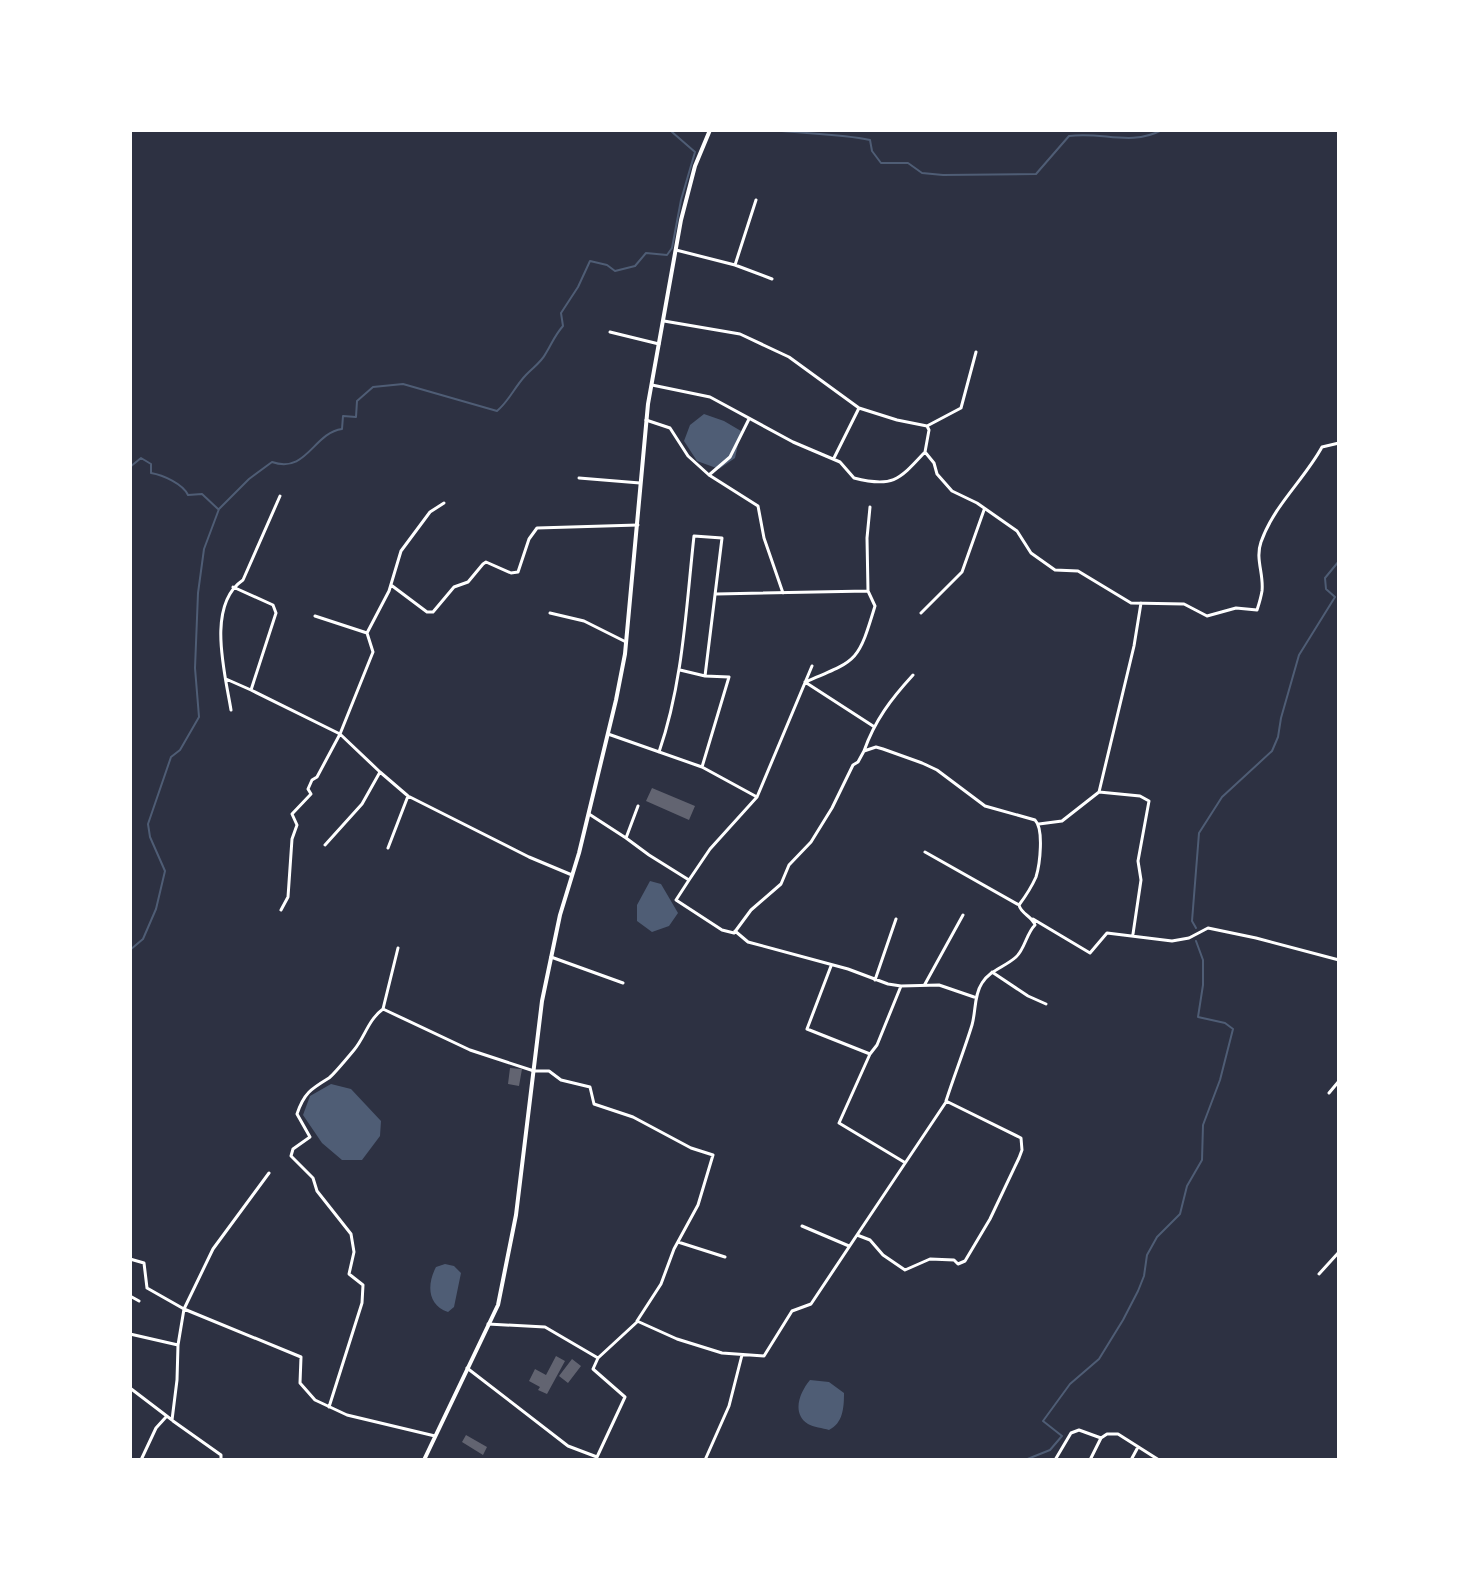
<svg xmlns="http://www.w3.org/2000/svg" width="1469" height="1590" font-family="'Fira Sans Condensed',sans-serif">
<rect width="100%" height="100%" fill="#2d3142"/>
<!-- water -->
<path fill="#4f5d75" d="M 704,414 L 724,421 L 741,431 L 735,458 L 719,469 L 697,461 L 684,441 L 690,425 Z
M 650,881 L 661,884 L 678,913 L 669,926 L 652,932 L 637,921 L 637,905 Z
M 331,1084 L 351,1089 L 381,1121 L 380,1136 L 362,1160 L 342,1160 L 322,1143 L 303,1115 L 310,1096 Z
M 445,1264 L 454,1266 L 461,1273 L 454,1307 L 448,1312 C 427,1305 427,1284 436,1267 Z
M 810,1380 L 829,1382 L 844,1393 C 844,1408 843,1423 829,1430 C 823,1428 813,1427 808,1424 C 791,1413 800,1392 810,1380 Z"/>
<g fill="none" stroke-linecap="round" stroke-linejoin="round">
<!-- stream -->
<path stroke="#4f5d75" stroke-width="2" d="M 772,130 C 804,134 838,133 870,140 L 872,151 L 881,163 L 908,163 L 922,173 L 943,175 L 1036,174 L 1069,136 C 1103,131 1129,147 1162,130
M 130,467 L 141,458 L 151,464 L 151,473 C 163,475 183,484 188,495 L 202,494 L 218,509
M 1196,928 L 1192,921 L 1199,833 L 1222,797 L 1272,751 L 1278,737 L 1281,718 L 1299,655 L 1335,597 L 1326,589 L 1325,578 L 1339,561
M 130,950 L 143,939 L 156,909 L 165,871 L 150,837 L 148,824 L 171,757 L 180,750 L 199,717 L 195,668 L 198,593 L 204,549 L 219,509 L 249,479 L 272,462 C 307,474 313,433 342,429 L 343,416 L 356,417 L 357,401 L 373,387 L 403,384 L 497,411 C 509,401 514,388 525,376 C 532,368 541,363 546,353 C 552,343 555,335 563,326 L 561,313 L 578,287 L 590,261 L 607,265 L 615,271 L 635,266 L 646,253 L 667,255 L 672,248 L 681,200 L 695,152 L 672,132 L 673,130
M 1025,1460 L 1050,1450 L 1062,1436 L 1043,1421 L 1070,1384 L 1099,1359 L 1123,1320 L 1138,1291 L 1144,1276 L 1147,1255 L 1157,1237 L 1180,1214 L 1187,1186 L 1202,1160 L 1203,1125 L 1220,1080 L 1233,1029 L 1225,1023 L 1198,1017 L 1203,985 L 1203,960 L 1196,941"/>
</g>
<!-- building -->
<path fill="#626471" d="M 652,788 L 695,806 L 689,820 L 646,801 Z
M 510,1068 L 522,1069 L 519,1086 L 508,1084 Z
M 556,1356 L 565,1361 L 547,1394 L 538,1390 L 540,1387 L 529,1381 L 535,1369 L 546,1375 Z
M 572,1359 L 581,1366 L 568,1383 L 559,1376 Z
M 466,1435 L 487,1447 L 483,1455 L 462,1442 Z"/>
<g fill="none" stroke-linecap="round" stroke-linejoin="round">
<!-- minor -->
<path stroke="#fff" stroke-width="3" d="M 676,250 L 735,265 L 772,279
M 735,265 L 756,200
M 664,321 L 740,334 L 789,357 L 859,408 L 897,420 L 927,426 L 961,408 L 976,352
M 610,332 L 659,344
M 652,385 L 710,397 L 793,442 L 840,462 L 854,478 C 893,488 899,480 925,452 L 934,463 L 937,474 L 952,491 L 977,503 L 1017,531 L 1031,553 L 1055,570 L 1078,571 L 1131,603 L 1184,604 L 1207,616 L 1236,608 L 1257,610 C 1259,604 1261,597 1262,591 C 1264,574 1255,559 1261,542 C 1274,505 1304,480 1322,447 L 1339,443
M 646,420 L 670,428 L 688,456 L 709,475 L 758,506 L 764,538 L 783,593
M 925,452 L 929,430 L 927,426
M 834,458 L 859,408
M 709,475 L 730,457 L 749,419
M 579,478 L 640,483
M 391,585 L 427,612 L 433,612 L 454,587 L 468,582 L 483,564 L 486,562 L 511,573 L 518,572 L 529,539 L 537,528 L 638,525
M 233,587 L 273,605 L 276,613 L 251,690 L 340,734 L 380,772 L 408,796 L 529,857 L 572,875
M 868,591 L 875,606 C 858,662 858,660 805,682 L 873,726
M 716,594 L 868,591 L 867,538 L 870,507
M 550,613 L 584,621 L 626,642
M 921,613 L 962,572 L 984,510
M 367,633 L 389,591 L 401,551 L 430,512 L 444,503
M 226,679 L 251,690
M 231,710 C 225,673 206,605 243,580 L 280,496
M 608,734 L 702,767 L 729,677 L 705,676 L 680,670
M 864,751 C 875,720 891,699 913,675
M 659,752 C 683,683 686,608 694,536 L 722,538 L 705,676
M 702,767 L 757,797 L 812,666
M 1099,792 L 1140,796 L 1149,801 L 1138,861 L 1141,880 L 1133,934
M 589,814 L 626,838 L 638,806
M 1039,824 L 1062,821 L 1099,792 L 1134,646 L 1141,603
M 626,838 L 649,855 L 689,880 L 710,849 L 757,797
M 325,845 L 362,804 L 380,772
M 388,848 L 408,796
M 925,852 L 1019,905
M 281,910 L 288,897 L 292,839 L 297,825 L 292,814 L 311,794 L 308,789 L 312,780 L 317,777 L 340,734 L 373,652 L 367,633 L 315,616
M 1033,919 L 1090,953 L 1107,933 L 1172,941 L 1189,938 L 1208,928 L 1256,938 L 1339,960
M 735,931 L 748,942 L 848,969 L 888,984 L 901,986 L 939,985 L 974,997
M 398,948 L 383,1009 L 470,1050 L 534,1071 L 549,1071 L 561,1080 L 590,1087 L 594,1104 L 633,1117 L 691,1148 L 713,1155 L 698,1205 L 674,1249 L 661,1284 L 637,1321 L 677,1339 L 722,1353 L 764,1356 L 792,1311 L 811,1304 L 857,1235 L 870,1240 L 883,1255 L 905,1270 L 930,1259 L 954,1260 L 958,1264 L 965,1261 L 990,1219 L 1019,1158 L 1022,1150 L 1021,1138 L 946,1101 C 954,1076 964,1051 972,1025 C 976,1011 974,995 982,983 C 990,970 1005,967 1016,957 C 1025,949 1026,934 1035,925 C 1032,916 1021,914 1019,905 C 1025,897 1032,886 1036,877 C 1040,864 1044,829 1035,820 L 985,806 L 937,770 L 922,763 L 883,749 L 876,747 L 864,751 L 858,762 L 853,765 L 832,808 L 811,842 L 789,865 L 781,884 L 751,910 L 734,933 L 722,930 L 676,900 L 689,880
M 551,957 L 623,983
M 831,966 L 807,1029 L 870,1054
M 992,972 L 1028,996 L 1046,1004
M 875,980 L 896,919
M 925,984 L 963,915
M 901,986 L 877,1045 L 870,1054 L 839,1123 L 904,1162
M 1329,1093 L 1339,1081
M 802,1226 L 849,1246
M 857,1235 L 946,1102
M 678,1242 L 725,1257
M 130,1259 L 144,1263 L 147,1288 L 184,1309 L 301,1357 L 300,1383 L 315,1400 L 347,1415 L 435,1436
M 1319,1274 L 1339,1252
M 130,1296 L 139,1301
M 488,1324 L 545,1327 L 598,1358 L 637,1322
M 130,1334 L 178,1345
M 467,1368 L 568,1446 L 597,1457 L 625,1397 L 593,1369 L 598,1358
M 130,1388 L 172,1420 L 177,1380 L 178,1345 L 184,1309 L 213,1249 L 269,1173
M 329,1407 L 362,1303 L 363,1285 L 349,1274 L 354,1252 L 351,1234 L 317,1191 L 313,1178 L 291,1156 L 293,1149 L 310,1137 L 297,1114 C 304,1093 311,1089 329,1078 C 333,1075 349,1056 354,1050 C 365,1037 368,1020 383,1009
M 173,1421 L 221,1455 L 221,1460
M 141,1460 L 156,1428 L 166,1417
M 705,1460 L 729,1406 L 742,1355
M 1055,1460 L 1071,1433 L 1079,1430 L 1101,1438 L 1107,1434 L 1118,1434 L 1159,1460
M 1090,1460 L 1101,1438
M 1131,1460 L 1138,1447"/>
<!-- secondary -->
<path stroke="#fff" stroke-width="4" d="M 424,1460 L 498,1305 L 516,1215 L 542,1001 L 560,915 L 579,853 L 616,700 L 625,654 L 648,404 L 681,220 L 695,166 L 710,130"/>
</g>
<!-- border -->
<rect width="1469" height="1590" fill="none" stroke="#ffffff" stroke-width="264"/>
</svg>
